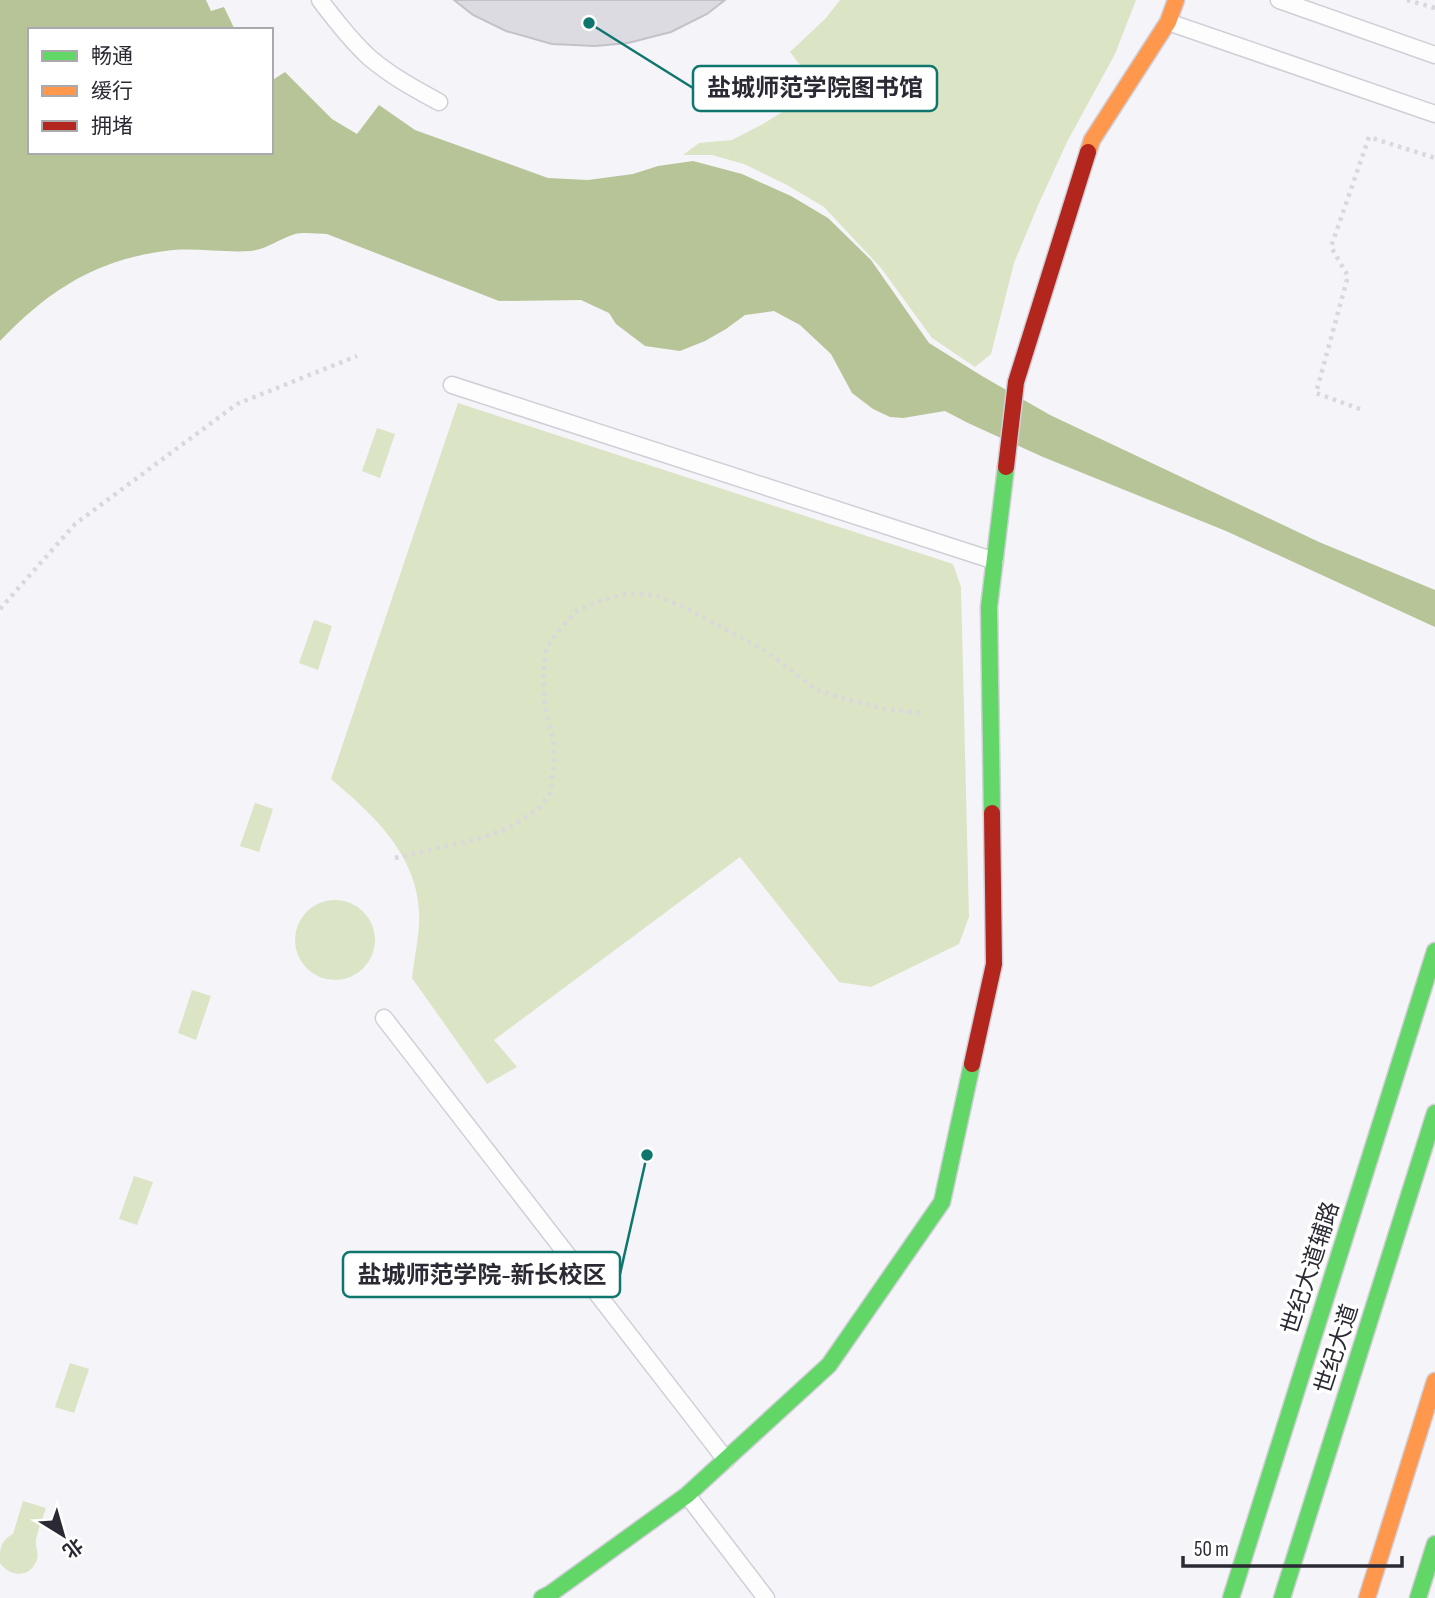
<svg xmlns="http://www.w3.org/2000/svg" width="1435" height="1598" font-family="'Sofia Sans Condensed','Noto Sans SC',sans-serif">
<rect width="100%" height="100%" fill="#f5f4f9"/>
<!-- green -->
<path fill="#dbe4c5" d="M 840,0 L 1136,0 L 1115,54 L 1068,140 L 1039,203 L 1014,263 L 991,354 L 975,367 L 932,338 L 881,268 L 824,207 L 787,185 L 744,164 L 712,155 L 683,155 L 699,143 L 732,140 L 763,124 L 800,101 L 817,87 L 790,52 L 826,18 Z
M 458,403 L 953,564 L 961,587 L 969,917 L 959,944 L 871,987 L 839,982 L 740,857 L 494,1040 L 517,1067 L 487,1084 L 412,978 C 414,960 418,942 419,925 C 423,860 376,817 331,779 Z
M 377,428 L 395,434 L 380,478 L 362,471 Z
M 314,620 L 332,626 L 318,670 L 299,663 Z
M 255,803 L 273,809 L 259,852 L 240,846 Z
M295 940a40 40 0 1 1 80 0a40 40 0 1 1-80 0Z
M 192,990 L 211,996 L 196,1040 L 178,1033 Z
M 134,1176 L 153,1182 L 137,1225 L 119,1219 Z
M 70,1363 L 89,1369 L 74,1413 L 55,1407 Z
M 23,1501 L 46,1508 C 43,1518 38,1529 36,1540 C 35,1548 40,1554 36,1562 C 28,1579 9,1576 0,1563 C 0,1549 0,1541 13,1534 Z"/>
<!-- water -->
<path fill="#b7c498" d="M 0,0 L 206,0 L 211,11 L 224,7 L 235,30 L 30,30 L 30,152 L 271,152 L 271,81 L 285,72 L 332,119 L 357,134 L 379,105 L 415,130 L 548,178 L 588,180 L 633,174 L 658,166 L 693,161 L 742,174 L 791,196 L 828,218 L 871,260 L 929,343 L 982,376 L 1050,415 L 1319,542 L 1435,590 L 1435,627 L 1226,531 L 1043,457 L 968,423 L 945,411 L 903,418 L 890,417 L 873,409 L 852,393 L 831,354 L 800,325 L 774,311 L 745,315 L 726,329 L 705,341 L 680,351 L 645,346 L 616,324 L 609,313 L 581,300 L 499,301 L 327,234 C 318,234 305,232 295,234 C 279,239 267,249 251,251 C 222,253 193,247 165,251 C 95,260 48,291 0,341 Z"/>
<!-- building -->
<path fill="#dddbe2" stroke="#c4c2c9" stroke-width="2" d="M 454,0 L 725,0 L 707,14 L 671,32 L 628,43 L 595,46 L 552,44 L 506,31 L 473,15 Z"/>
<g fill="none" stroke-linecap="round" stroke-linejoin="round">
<!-- lane casing -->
<g stroke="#d0cfd7" stroke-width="19">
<path id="lane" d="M 320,0 C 335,20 351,41 370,58 C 391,76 415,89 439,102
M 1279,0 L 1435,55
M 1168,22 L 1435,114
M 452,385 L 995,561
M 384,1018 L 726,1460
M 687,1495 L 766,1598"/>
</g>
<!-- fast casing -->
<g stroke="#d0cfd7" stroke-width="19">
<path id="fast" d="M 992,813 L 989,607 L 1006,467
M 542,1598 L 550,1594 L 687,1495 L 829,1365 L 942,1202 L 972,1064
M 1231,1598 L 1435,951
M 1282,1598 L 1435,1113
M 1418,1598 L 1435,1544"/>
</g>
<!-- slow casing -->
<g stroke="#d0cfd7" stroke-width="19">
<path id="slow" d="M 1088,152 L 1092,140 L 1168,22 L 1176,0
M 1367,1598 L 1435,1381"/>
</g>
<!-- jam casing -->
<g stroke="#d0cfd7" stroke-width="19">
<path id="jam" d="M 1006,467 L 1016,382 L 1088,152
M 972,1064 L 994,964 L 992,813"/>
</g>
<!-- path -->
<path stroke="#d9d8da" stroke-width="4.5" stroke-dasharray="3.5 5" stroke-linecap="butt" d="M 1407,0 L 1435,8
M 1360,409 L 1316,393 L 1348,276 L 1331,247 L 1369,137 L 1435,158
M 0,609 L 75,524 L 237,404 L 357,356
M 395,858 L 477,839 L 509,828 L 538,809 L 550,793 L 554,766 L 553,737 L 545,707 L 543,679 L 546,648 L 560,629 L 577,611 L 596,602 L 626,594 L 655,595 L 686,608 L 767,652 L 817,690 L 845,699 L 885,709 L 922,713"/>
<!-- lane -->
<use href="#lane" stroke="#fefdfe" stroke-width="16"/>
<!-- fast -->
<use href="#fast" stroke="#63d668" stroke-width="16"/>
<!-- slow -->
<use href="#slow" stroke="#ff974d" stroke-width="16"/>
<!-- jam -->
<use href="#jam" stroke="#b3261e" stroke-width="16"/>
</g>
<g text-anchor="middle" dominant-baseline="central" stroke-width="7" stroke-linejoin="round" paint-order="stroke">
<!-- street labels -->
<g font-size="23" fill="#2b2933" stroke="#fff">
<text transform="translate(1311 1268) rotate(-72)">世纪大道辅路</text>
<text transform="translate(1337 1349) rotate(-72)">世纪大道</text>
</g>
</g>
<!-- callouts -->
<path fill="none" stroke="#0f766e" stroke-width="2.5" d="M589 23L693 88M647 1155L620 1274"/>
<g fill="#0f766e" stroke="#fff" stroke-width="2.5">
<circle cx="589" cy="23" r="7"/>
<circle cx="647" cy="1155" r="7"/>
</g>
<g fill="#fff" stroke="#0f766e" stroke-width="2.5">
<rect x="693" y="66" width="244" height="45" rx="7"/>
<rect x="343" y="1252" width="277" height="45" rx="7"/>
</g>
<g font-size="24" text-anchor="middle" font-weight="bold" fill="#2b2933">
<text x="815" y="96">盐城师范学院图书馆</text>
<text x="482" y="1283">盐城师范学院-新长校区</text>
</g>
<!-- legend -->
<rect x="28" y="28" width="245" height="126" fill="#ffffff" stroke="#aaa9ad" stroke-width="2"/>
<rect x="42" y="51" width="35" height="10" fill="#63d668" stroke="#aaa9ad" stroke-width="2"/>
<text x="91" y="63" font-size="21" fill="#2b2933">畅通</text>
<rect x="42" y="86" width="35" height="10" fill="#ff974d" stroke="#aaa9ad" stroke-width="2"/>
<text x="91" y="98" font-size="21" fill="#2b2933">缓行</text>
<rect x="42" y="121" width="35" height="10" fill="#b3261e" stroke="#aaa9ad" stroke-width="2"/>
<text x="91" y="133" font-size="21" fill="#2b2933">拥堵</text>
<!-- north arrow -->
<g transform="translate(63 1535) rotate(143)" stroke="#ffffff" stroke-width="5" paint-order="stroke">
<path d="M0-5L12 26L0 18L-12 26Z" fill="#2b2933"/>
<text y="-10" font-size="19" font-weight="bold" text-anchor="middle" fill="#2b2933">北</text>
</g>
<!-- scale -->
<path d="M1183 1556v10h219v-10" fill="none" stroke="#2b2933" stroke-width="3.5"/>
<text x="1194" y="1556" font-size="21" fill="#2b2933" stroke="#ffffff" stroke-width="5" paint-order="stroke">50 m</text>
</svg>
